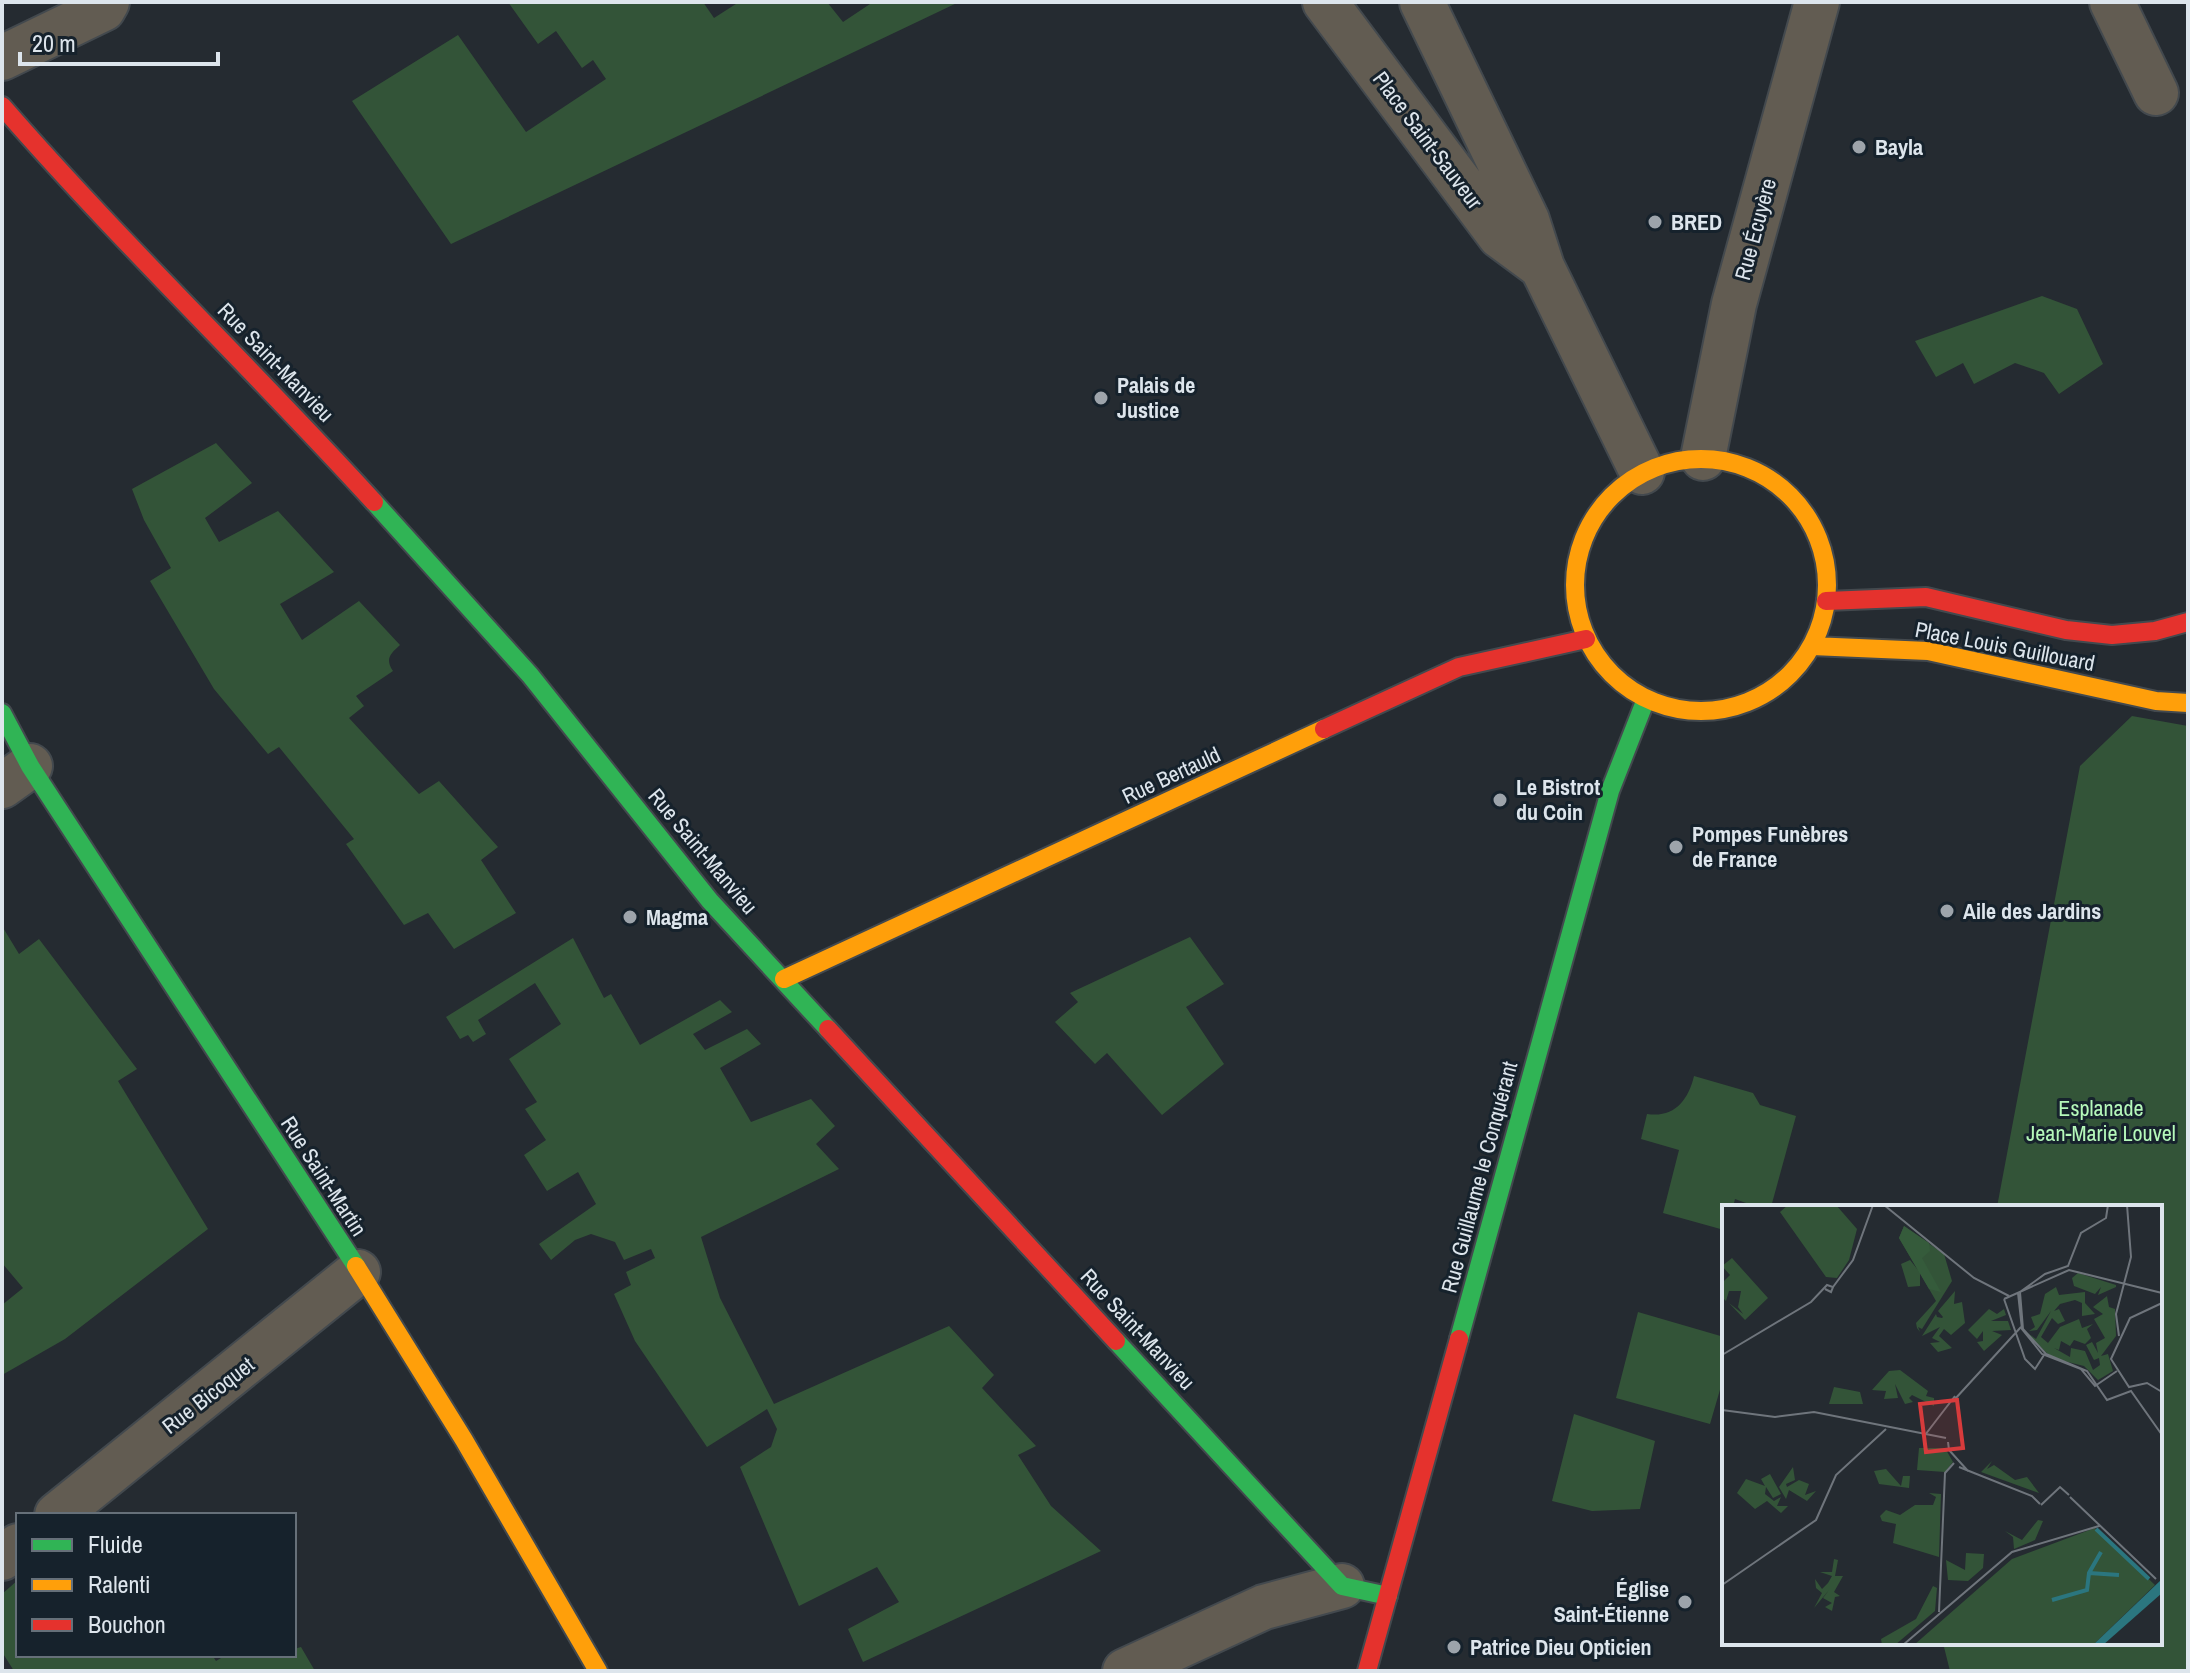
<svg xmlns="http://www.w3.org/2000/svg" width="2190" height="1673" font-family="'Archivo Narrow',sans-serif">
<rect width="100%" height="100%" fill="#252b31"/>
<!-- green -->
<path fill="#335438" d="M 508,2 L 703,2 L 714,18 L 739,2 L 827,2 L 843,22 L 873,2 L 959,2 L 451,244 L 352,101 L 458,35 L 526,132 L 606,79 L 593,60 L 582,68 L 556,31 L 538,44 Z
M 2042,296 L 2077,309 L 2103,364 L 2059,394 L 2044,373 L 2015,363 L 1974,384 L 1963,363 L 1936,377 L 1915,341 Z
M 216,443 L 252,483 L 205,518 L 219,542 L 278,511 L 334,572 L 280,604 L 302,640 L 359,601 L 400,645 C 390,654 385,659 393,671 L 356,696 L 364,706 L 349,718 L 419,794 L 439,781 L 498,847 L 481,860 L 516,913 L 454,949 L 428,913 L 404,925 L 346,844 L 354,839 L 279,747 L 268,754 L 214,689 L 150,581 L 171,568 L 144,520 L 132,489 Z
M 2132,716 L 2188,726 L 2188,1671 L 1950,1671 L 1943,1643 L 2160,1643 L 2160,1207 L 1997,1207 L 2080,766 Z
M 2,926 L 19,954 L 39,939 L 137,1069 L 118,1081 L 208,1229 L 65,1339 L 2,1375 L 2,1305 L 23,1288 L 2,1263 Z
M 1190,937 L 1224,984 L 1186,1007 L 1224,1064 L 1162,1115 L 1107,1053 L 1095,1064 L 1055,1022 L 1078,1002 L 1070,993 Z
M 573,938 L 604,998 L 611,994 L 640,1045 L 720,1000 L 732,1012 L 693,1034 L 705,1050 L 747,1029 L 761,1044 L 720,1068 L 751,1122 L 811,1099 L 835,1126 L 816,1144 L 839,1169 L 701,1237 L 720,1298 L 774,1404 L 949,1326 L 994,1375 L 982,1388 L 1036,1446 L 1018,1455 L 1051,1506 L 1101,1551 L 863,1662 L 848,1629 L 899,1602 L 877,1567 L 799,1606 L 740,1467 L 771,1447 L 777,1429 L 767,1409 L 707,1447 L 635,1341 L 614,1294 L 631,1285 L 626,1272 L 655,1258 L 651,1249 L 624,1260 L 615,1242 L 591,1234 L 575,1240 L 551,1260 L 539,1244 L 596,1204 L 578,1172 L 547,1191 L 524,1155 L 546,1140 L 525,1109 L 537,1102 L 509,1059 L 561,1024 L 535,983 L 478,1020 L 486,1034 L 473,1042 L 468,1035 L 460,1039 L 446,1017 Z
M 1694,1076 L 1753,1093 L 1760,1105 L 1796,1116 L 1771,1207 L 1757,1207 L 1735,1199 L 1733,1207 L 1724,1207 L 1724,1230 L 1663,1213 L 1679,1150 L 1641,1139 L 1647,1114 C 1674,1118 1688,1101 1694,1076 Z
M 1638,1312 L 1724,1337 L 1724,1376 L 1710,1424 L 1616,1398 Z
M 1574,1414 L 1655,1441 L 1640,1509 L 1592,1511 L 1552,1501 Z
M 18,1580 L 18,1655 L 212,1655 L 216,1661 L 226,1655 L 294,1655 L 294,1649 L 301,1647 L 315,1671 L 14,1671 L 2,1652 L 2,1594 Z"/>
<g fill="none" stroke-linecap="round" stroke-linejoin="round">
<!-- street casing -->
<g stroke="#43494e" stroke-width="48">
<path id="street" d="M 1325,2 L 1500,236 L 1542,267
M 1422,2 L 1527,220 L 1542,267 L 1642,472
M 2112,2 L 2156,93
M 2,58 L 103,9 L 107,2
M 1703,458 L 1734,304 L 1817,2
M 2,786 L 30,766
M 57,1515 L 358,1272
M 2,1558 L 18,1546
M 1125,1671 L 1264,1607 L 1342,1586"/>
</g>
<!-- fast casing -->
<g stroke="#43494e" stroke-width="22">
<path id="fast" d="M 374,502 L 530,675 L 710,901 L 828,1029
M 2,713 L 30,766 L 356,1266
M 1459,1339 L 1610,791 L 1646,699
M 1116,1341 L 1342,1586 L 1388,1596"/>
</g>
<!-- slow casing -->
<g stroke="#43494e" stroke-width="22">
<path id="slow" d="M1575 585a126 126 0 1 1 252 0a126 126 0 1 1-252 0Z
M 1812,646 L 1928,651 L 2156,701 L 2188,703
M 784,979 L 1324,729
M 356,1266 L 464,1440 L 598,1671"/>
</g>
<!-- jam casing -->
<g stroke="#43494e" stroke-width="22">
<path id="jam" d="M 2,106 C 121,243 252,368 374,502
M 1826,601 L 1926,597 L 2066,630 L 2112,635 L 2155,631 L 2188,622
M 1324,729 L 1459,667 L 1586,639
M 828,1029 L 1116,1341
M 1367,1671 L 1459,1339"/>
</g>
<!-- street -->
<use href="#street" stroke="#625c52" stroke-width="44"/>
<!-- fast -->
<use href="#fast" stroke="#30b455" stroke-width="18"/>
<!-- slow -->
<use href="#slow" stroke="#ff9f0a" stroke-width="18"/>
<!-- jam -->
<use href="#jam" stroke="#e5322d" stroke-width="18"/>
</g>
<!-- markers -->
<g fill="#9da4ab" stroke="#16222c" stroke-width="3">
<circle cx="1859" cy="147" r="8"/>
<circle cx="1655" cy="222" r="8"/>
<circle cx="1101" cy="398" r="8"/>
<circle cx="1500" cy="800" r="8"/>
<circle cx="1676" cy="847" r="8"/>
<circle cx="1947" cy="911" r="8"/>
<circle cx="630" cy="917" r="8"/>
<circle cx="1685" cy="1602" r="8"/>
<circle cx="1454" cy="1647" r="8"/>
</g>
<g text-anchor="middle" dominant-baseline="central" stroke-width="6" stroke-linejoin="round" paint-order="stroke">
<!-- street labels -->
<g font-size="22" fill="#dde5ec" stroke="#16222c">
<text transform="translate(1428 140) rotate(53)">Place Saint-Sauveur</text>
<text transform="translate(1755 229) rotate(-75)">Rue Écuyère</text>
<text transform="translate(276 362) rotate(46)">Rue Saint-Manvieu</text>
<text transform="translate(2005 646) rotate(11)">Place Louis Guillouard</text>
<text transform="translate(1171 775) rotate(-25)">Rue Bertauld</text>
<text transform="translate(703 851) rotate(50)">Rue Saint-Manvieu</text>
<text transform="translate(324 1176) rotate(57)">Rue Saint-Martin</text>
<text transform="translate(1479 1177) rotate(-75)">Rue Guillaume le Conquérant</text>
<text transform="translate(1138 1329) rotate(47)">Rue Saint-Manvieu</text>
<text transform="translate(208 1395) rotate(-38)">Rue Bicoquet</text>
</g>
<!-- poi labels -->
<g font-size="22" font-weight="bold" fill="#dde5ec" stroke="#16222c" text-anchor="start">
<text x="1875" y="147">Bayla</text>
<text x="1671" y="222">BRED</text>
<text x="1117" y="385">Palais de<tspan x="1117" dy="25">Justice</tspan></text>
<text x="1516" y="787">Le Bistrot<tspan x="1516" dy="25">du Coin</tspan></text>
<text x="1692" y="834">Pompes Funèbres<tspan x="1692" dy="25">de France</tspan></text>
<text x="1963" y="911">Aile des Jardins</text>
<text x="646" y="917">Magma</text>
<text x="1669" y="1589" text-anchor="end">Église<tspan x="1669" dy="25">Saint-Étienne</tspan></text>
<text x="1470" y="1647">Patrice Dieu Opticien</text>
</g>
<!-- park labels -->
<g font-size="22" fill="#b5f8ba" stroke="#16222c">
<text x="2101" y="1108">Esplanade<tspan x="2101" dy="25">Jean-Marie Louvel</tspan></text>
</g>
</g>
<!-- overview -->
<g transform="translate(1722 1205)">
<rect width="440" height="440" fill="#252b31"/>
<path d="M 66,0 L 114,0 L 135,24 L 127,55 L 115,73 L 104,72 L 58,7 ZM 182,21 L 222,49 L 230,76 L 200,124 L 196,122 L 198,127 L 195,123 L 194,118 L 214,96 L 198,68 L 198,81 L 186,82 L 179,59 L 188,55 L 196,65 L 177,33 ZM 10,53 L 46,93 L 23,115 L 7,98 L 21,109 L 16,102 L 19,86 L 7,86 L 4,96 L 0,92 L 0,78 L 8,70 L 0,61 ZM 356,68 L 394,80 L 394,82 L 376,90 L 379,82 L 373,89 L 352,81 L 350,73 ZM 334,82 L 337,90 L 363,87 L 363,98 L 373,109 L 360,111 L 360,98 L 353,95 L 338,99 L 332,106 L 337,104 L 343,116 L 336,119 L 330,113 L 319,132 L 326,138 L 338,122 L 357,114 L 360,123 L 371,119 L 365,124 L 369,133 L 363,139 L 352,135 L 348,141 L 339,136 L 337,145 L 332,143 L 348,152 L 349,143 L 363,146 L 371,165 L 378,160 L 377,153 L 372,155 L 364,140 L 370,137 L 376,148 L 374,138 L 383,133 L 372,114 L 381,109 L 371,102 L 389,88 L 385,91 L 387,102 L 393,104 L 394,131 L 379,151 L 386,149 L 391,166 L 376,175 L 362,161 L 330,153 L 301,125 L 314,134 L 329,106 L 315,125 L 307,126 L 313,122 L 309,112 L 318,109 L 323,89 ZM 233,86 L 232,99 L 240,97 L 243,118 L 229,130 L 222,124 L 217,131 L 230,143 L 216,147 L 208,138 L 218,137 L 210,133 L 218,122 L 200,131 L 214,109 L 215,112 L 220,113 L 221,112 L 216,106 ZM 267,104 L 275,109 L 282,104 L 284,110 L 269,116 L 286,116 L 289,125 L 270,126 L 280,130 L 262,146 L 255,137 L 261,136 L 261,126 L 255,134 L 246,125 ZM 178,165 L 206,186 L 204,191 L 212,193 L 212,201 L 190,190 L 187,193 L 191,197 L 183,199 L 173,179 L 176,193 L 162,194 L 164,186 L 150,185 L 167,166 ZM 112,182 L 138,187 L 141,199 L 107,199 ZM 197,243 L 223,243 L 231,257 L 223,267 L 195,265 ZM 270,256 L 265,264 L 272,260 L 293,275 L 305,272 L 317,288 L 259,267 ZM 71,262 L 73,275 L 64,279 L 65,282 L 77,275 L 87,279 L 83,290 L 94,286 L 85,296 L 67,285 L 64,294 L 57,282 ZM 164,264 L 179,281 L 181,271 L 188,271 L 187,283 L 157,279 L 152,266 ZM 48,269 L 59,289 L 51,293 L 44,282 L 43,289 L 52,296 L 59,292 L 55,301 L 66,301 L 59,308 L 45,296 L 33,304 L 15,288 L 24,274 L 43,281 L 39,274 ZM 207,288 L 219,289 L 217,352 L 171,338 L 174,319 L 160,316 L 158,311 L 164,305 L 178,310 L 193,300 L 211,300 L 214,292 ZM 316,315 L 321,316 L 313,335 L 292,344 L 291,332 L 283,326 L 300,335 ZM 373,323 L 433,380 L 371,440 L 192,440 L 290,354 ZM 244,348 L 262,349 L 261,363 L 246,376 L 226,375 L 224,355 L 243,365 ZM 112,354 L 116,355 L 113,371 L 121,371 L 112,387 L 118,391 L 113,392 L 110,406 L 103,402 L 110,398 L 101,393 L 107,385 L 92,403 L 100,388 L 94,383 L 93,374 L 100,384 L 106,378 L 110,371 L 98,367 L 110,367 ZM 211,381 L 215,383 L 213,406 L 173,440 L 160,440 L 159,434 L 194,414 Z" fill="#335438"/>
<path d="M 182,21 L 207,38 L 208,46 L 200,53 L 219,87 L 207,84 L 177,33 Z" fill="#355b3b"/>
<path d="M 440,374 L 440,388 L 381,440 L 371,440 Z" fill="#2b767f"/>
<path fill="none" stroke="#2b767f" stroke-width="4" d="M 374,324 L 427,374M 367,368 L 397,370M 330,395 L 365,385 L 367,368 L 379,347"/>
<path fill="none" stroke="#6f757c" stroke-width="2" d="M 162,0 L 252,73 L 287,91M 386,0 L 384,13 L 359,28 L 346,61 L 323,69 L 298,87 L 301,124 L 324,149 L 365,166 L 385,195 L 409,186 L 440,230M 111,82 L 131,55 L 151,0M 296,88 L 300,124 L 320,149 L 359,164 L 373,181 L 395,166M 282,94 L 347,65 L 440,88M 282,94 L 303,154 L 313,164 L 322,150M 440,98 L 408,113 L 389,154 L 407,182 L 425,178 L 440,187M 397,131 L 394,109 L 409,52 L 405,0M 0,150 L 89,97 L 105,80 L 111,82 L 109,87 L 103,84M 233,194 L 299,122M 0,205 L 53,212 L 92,207 L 224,233M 203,230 L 233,191M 226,237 L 227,245 L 246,266M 237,262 L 310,291 L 318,299M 348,292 L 434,374M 319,300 L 338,282 L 347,290M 0,380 L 94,315 L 114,270 L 164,224M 217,407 L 223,268 L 232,258M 181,440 L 290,347 L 377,321"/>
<path fill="#d73b3c" fill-opacity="0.15" stroke="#d73b3c" stroke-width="4" d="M 235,195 L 241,243 L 204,247 L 198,199 Z"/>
<rect width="440" height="440" fill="none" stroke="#dde5ec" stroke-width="4"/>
</g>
<!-- border -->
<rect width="2190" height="1673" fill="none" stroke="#dde5ec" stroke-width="8"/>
<!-- legend -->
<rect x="16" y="1513" width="280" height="144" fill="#16222c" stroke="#667079" stroke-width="2"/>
<rect x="32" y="1539" width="40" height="12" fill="#30b455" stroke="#667079" stroke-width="2"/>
<text x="88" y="1553" font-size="24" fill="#dde5ec">Fluide</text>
<rect x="32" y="1579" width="40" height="12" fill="#ff9f0a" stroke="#667079" stroke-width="2"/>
<text x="88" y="1593" font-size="24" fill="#dde5ec">Ralenti</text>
<rect x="32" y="1619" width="40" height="12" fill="#e5322d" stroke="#667079" stroke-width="2"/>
<text x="88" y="1633" font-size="24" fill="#dde5ec">Bouchon</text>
<!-- scale -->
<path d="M20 52v12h198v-12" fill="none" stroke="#dde5ec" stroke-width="4"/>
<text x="32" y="52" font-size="24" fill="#dde5ec" stroke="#16222c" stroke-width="6" paint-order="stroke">20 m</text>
</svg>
